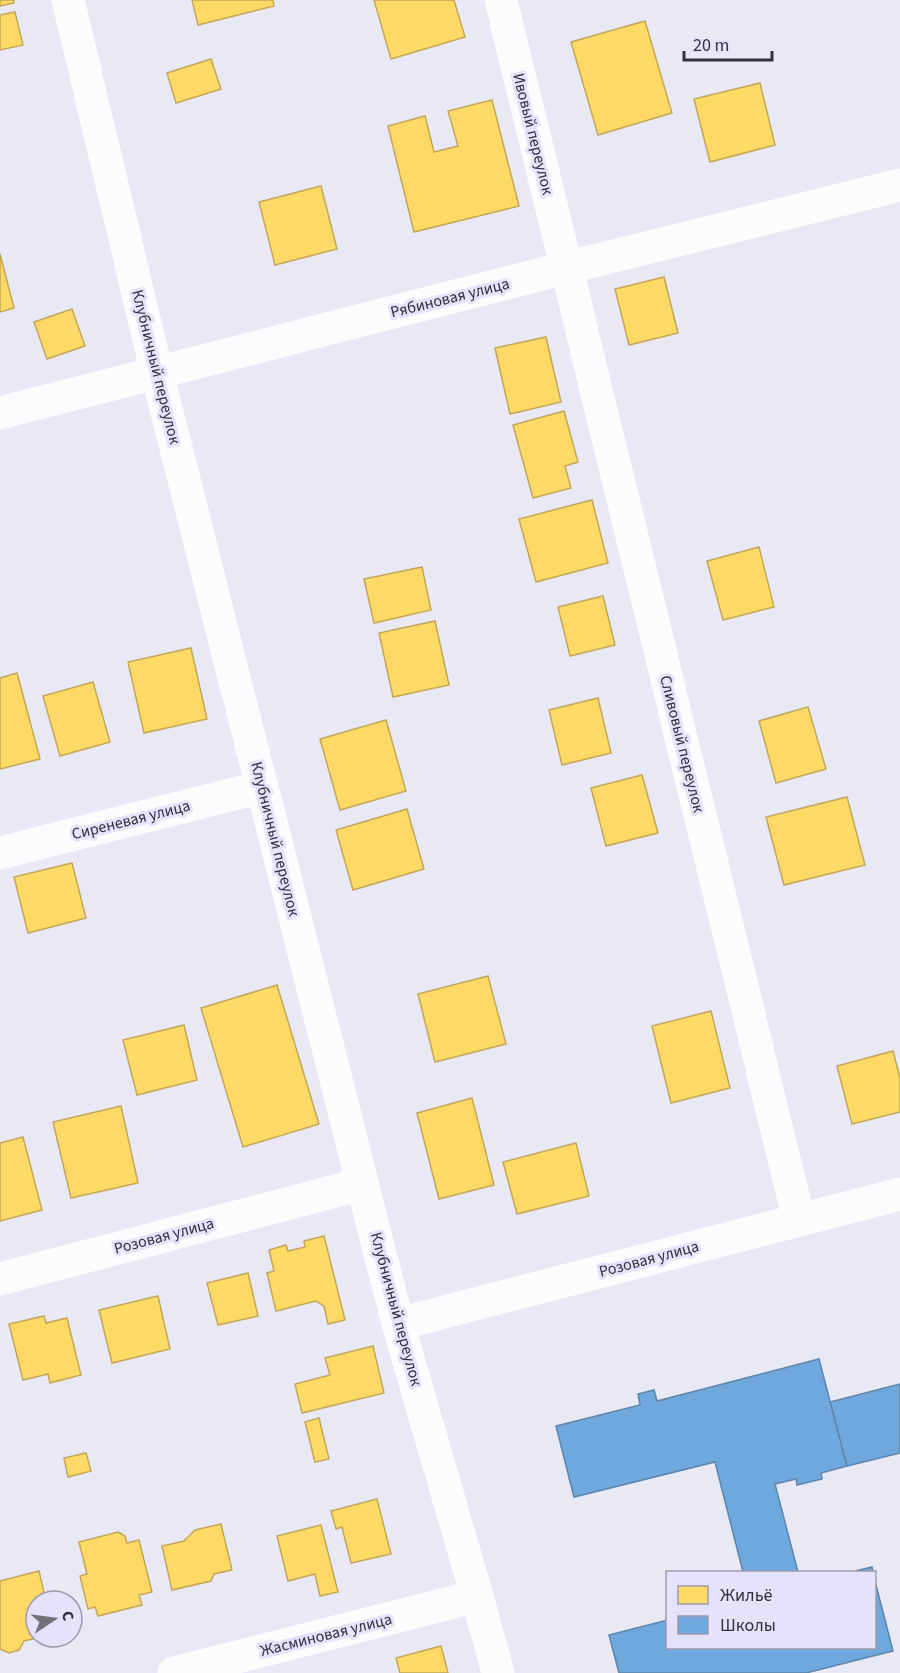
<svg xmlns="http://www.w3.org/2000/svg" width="900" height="1673" font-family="'Source Sans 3',sans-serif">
<rect width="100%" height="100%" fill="#e9e8f5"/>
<!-- homes -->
<path fill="#ffd966" stroke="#c2a759" stroke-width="1.5" d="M 0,0 L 14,0 L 14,3 L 0,6 Z
M 192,0 L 273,0 L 274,6 L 198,25 Z
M 374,0 L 454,0 L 465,37 L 391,59 Z
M 15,12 L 23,45 L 0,50 L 0,15 Z
M 645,21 L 672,113 L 598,135 L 571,42 Z
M 211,59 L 221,89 L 176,103 L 167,73 Z
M 760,83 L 775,145 L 710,162 L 694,99 Z
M 492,100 L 519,206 L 414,232 L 388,126 L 425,116 L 434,152 L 458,146 L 448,111 Z
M 321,186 L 337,249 L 275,265 L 259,202 Z
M 0,254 L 14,308 L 0,312 Z
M 664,277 L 678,333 L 629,345 L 615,289 Z
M 72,309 L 85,346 L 47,359 L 34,322 Z
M 546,337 L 561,402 L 510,414 L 495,348 Z
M 564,411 L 578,462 L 565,466 L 571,488 L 533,498 L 513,425 Z
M 592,500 L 608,563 L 536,582 L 519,519 Z
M 759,547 L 774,607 L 723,620 L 707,561 Z
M 422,567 L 431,610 L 374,623 L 364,579 Z
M 603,596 L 615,645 L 570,656 L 558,607 Z
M 435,621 L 449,685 L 393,697 L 379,633 Z
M 191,648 L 207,719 L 144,733 L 128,662 Z
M 17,673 L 40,759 L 0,769 L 0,678 Z
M 93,682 L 110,742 L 60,756 L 43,696 Z
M 598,698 L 611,753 L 562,765 L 549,710 Z
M 808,707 L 826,769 L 776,783 L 759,721 Z
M 386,720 L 406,791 L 340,810 L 320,739 Z
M 642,775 L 658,833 L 606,846 L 591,788 Z
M 847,797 L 865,865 L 784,885 L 766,817 Z
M 407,809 L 424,869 L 353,890 L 336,830 Z
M 72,863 L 86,918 L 28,933 L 14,877 Z
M 488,976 L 506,1044 L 435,1062 L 418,994 Z
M 277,985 L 319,1124 L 243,1147 L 201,1008 Z
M 711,1011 L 730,1088 L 671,1103 L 652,1026 Z
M 184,1025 L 197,1080 L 137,1095 L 123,1040 Z
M 893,1051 L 900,1078 L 900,1112 L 852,1124 L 837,1066 Z
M 472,1098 L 494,1185 L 439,1199 L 417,1113 Z
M 121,1106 L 138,1183 L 71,1198 L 53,1122 Z
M 23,1137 L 42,1210 L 0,1221 L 0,1143 Z
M 576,1143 L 589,1196 L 517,1214 L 503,1162 Z
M 324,1236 L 345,1320 L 328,1324 L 324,1306 L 316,1301 L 276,1311 L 267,1273 L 274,1271 L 269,1250 L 286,1245 L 288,1251 L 305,1247 L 304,1241 Z
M 248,1273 L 258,1316 L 218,1325 L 207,1283 Z
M 158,1296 L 170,1349 L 112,1363 L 99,1310 Z
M 44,1316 L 46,1323 L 67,1318 L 81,1375 L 50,1383 L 48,1374 L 23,1380 L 9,1324 Z
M 373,1346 L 384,1393 L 302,1413 L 295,1384 L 330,1375 L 325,1358 Z
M 319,1418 L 329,1459 L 315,1462 L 305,1422 Z
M 86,1453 L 91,1471 L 68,1477 L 64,1458 Z
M 377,1499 L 391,1554 L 351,1563 L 342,1527 L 336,1529 L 331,1511 Z
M 221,1524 L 232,1570 L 214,1574 L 211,1581 L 172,1590 L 162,1546 L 184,1541 L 195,1530 Z
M 321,1525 L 338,1592 L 320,1596 L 315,1574 L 288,1581 L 277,1536 Z
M 118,1532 L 125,1536 L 127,1543 L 139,1540 L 152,1592 L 139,1595 L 142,1605 L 98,1616 L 95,1607 L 88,1609 L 80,1576 L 87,1574 L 79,1542 Z
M 39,1571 L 46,1601 L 36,1601 L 36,1637 L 41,1637 L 24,1641 L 19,1650 L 9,1653 L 0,1649 L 0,1581 Z
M 441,1646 L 448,1673 L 400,1673 L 396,1658 Z"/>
<!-- schools -->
<path fill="#6fa8dc" stroke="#5d84ab" stroke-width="1.5" d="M 819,1359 L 847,1466 L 821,1473 L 822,1479 L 797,1485 L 796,1479 L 775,1484 L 798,1572 L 743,1572 L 715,1462 L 574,1497 L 556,1426 L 640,1405 L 638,1394 L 654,1390 L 657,1401 Z
M 900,1384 L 900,1453 L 847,1466 L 830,1402 Z
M 872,1567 L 873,1572 L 855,1572 L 855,1571 Z
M 874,1577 L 893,1651 L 806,1673 L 619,1673 L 609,1635 L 668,1620 L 668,1648 L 874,1648 Z"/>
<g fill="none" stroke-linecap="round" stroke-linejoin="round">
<!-- minor -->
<path stroke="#fcfcfe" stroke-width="33" d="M 68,0 L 157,373 L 398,1324 L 477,1596 L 498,1673
M 501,0 L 799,1220
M 0,413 L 565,268 L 900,185
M 0,853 L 262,787
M 0,1279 L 362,1184
M 398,1324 L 900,1194
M 174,1673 L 477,1596"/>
</g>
<g text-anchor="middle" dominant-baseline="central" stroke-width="6" stroke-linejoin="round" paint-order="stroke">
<!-- street labels -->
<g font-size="16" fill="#32313a" stroke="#e5e2fb">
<text transform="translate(533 134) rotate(76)">Ивовый переулок</text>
<text transform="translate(450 298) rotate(-14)">Рябиновая улица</text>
<text transform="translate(156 367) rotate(76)">Клубничный переулок</text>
<text transform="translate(682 744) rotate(76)">Сливовый переулок</text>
<text transform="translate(131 820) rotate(-14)">Сиреневая улица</text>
<text transform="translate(275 839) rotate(76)">Клубничный переулок</text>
<text transform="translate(164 1236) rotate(-15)">Розовая улица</text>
<text transform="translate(649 1259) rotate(-15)">Розовая улица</text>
<text transform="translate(396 1309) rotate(75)">Клубничный переулок</text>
<text transform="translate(326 1635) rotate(-14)">Жасминовая улица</text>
</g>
</g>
<!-- legend -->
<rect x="666" y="1571" width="210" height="78" fill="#e5e2fb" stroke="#9d9bae" stroke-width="1.5"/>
<rect x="678" y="1586" width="30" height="18" fill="#ffd966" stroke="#9d9bae" stroke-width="1.5"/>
<text x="720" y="1601" font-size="18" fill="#32313a">Жильё</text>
<rect x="678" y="1616" width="30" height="18" fill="#6fa8dc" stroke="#9d9bae" stroke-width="1.5"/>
<text x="720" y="1631" font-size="18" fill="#32313a">Школы</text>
<!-- north arrow -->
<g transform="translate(54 1619) rotate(77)"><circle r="28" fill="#e5e2fb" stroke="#9d9bae" stroke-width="1.5"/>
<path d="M0-4.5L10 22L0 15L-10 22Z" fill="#72717b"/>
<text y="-9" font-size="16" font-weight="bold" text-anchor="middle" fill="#32313a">С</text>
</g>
<!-- scale -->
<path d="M684 51v9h88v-9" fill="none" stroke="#32313a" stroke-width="3"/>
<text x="693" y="51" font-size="18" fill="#32313a" stroke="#e5e2fb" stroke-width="4.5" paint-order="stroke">20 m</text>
</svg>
